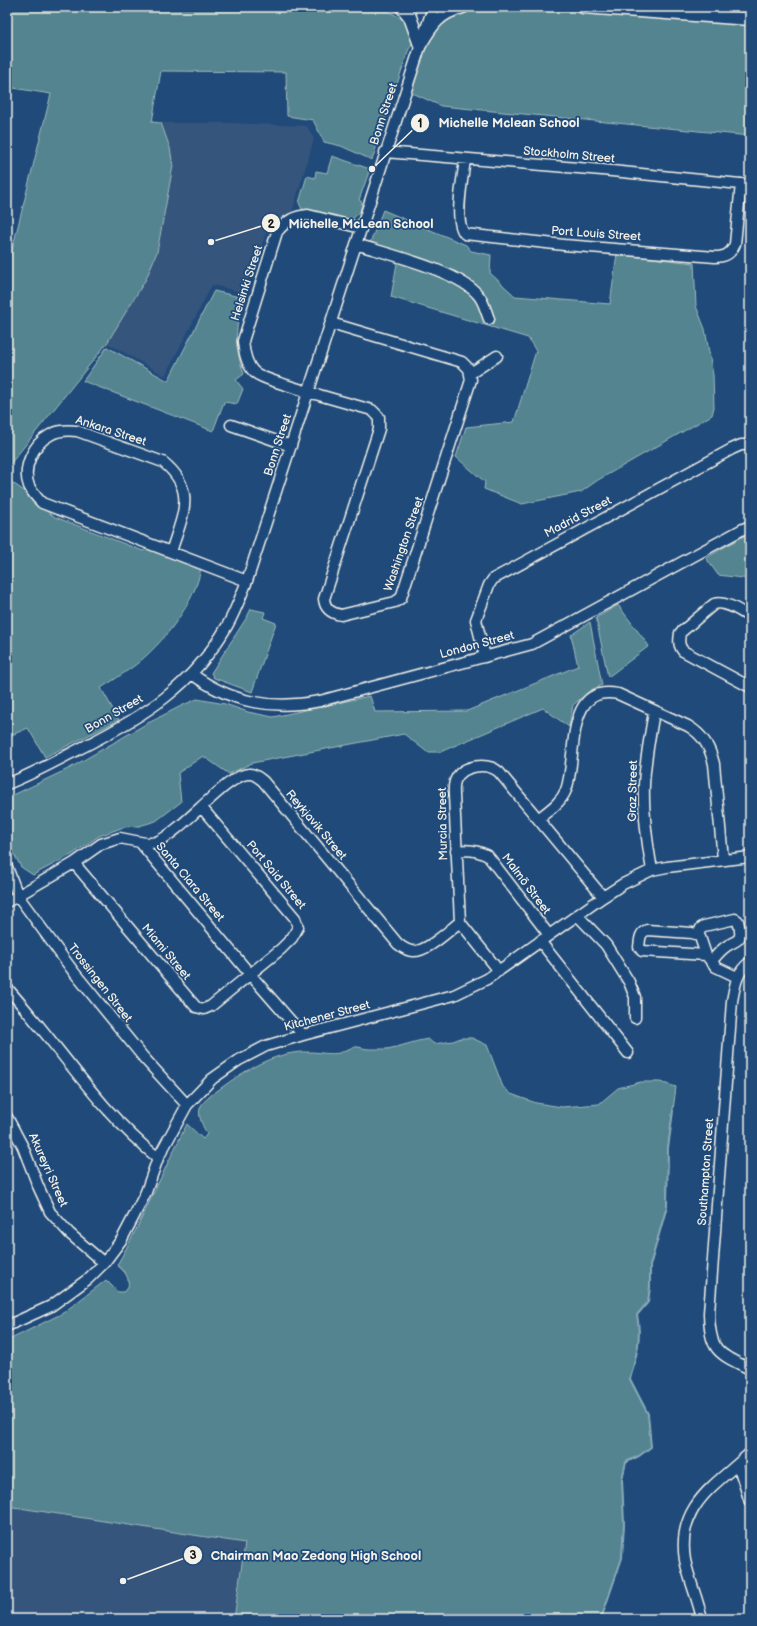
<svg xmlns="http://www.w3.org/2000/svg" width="757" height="1626" font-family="'Balsamiq Sans',sans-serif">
<rect width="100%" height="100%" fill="#1f4a7a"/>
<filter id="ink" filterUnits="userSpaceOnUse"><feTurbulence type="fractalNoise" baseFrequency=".025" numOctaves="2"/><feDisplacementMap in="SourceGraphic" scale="8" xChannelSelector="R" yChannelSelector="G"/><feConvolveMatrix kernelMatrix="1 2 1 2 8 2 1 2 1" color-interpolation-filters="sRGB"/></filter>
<g filter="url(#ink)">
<!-- built -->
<path fill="#34547d" d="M 161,123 L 230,123 L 307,126 L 314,139 L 290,219 L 277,232 L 266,233 L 245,293 L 212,285 L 165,376 L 107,343 L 146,279 L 170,148 Z
M 7,1506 L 245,1543 L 234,1619 L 7,1619 Z"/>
<!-- green -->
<path fill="#528490" stroke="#a3babc" d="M 7,7 L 67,7 L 66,11 L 76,7 L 273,7 L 387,11 C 407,20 407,21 413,42 L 408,51 L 372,160 L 341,146 L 324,142 L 313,120 L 287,116 L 286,72 L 161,71 L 152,122 L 161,123 L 170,148 L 173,166 L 157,252 L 146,279 L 107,343 L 7,468 L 7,270 L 51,94 L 7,87 Z
M 463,7 L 583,7 L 750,19 L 750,136 L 441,106 L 406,90 L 433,24 Z
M 332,156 L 370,169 L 359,200 L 362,202 L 360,212 L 350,221 L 302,209 L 299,203 L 307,176 L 315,178 L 316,171 L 327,173 Z
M 383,210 L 466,245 L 471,251 L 491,255 L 490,273 L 515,296 L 610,304 L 617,254 L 694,263 L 696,306 L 705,329 L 713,375 L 714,407 L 712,415 L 598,480 L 581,492 L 522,504 L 484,489 L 485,482 L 456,457 L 466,427 L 514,422 L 536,351 L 528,338 L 391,297 L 399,252 L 370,243 Z
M 214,291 L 244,298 C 235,329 233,342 244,374 L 236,380 L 243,389 L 237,404 L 224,402 L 213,431 L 83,381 L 107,347 L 168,381 Z
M 7,479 L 27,493 L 35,503 L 55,517 L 143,551 L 148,548 L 201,566 C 198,600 161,646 134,666 C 123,674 112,681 101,688 L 119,720 L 45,757 L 28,728 L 7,737 Z
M 750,532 L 750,579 L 718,575 L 706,558 Z
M 618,605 L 649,646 L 608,677 L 596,618 Z
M 251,609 L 265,612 L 263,618 L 276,623 L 252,692 L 214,678 L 211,673 L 247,617 Z
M 590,622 L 602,685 L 591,690 L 573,705 L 569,727 L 543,708 L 440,752 L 427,752 L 404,734 L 252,763 L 229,774 L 203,756 L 178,773 L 181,802 L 156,821 L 139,826 L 124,827 L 99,836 L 73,854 L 33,875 L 21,867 L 7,841 L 7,798 L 70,768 L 146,724 L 181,706 L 197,699 L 225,704 L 248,712 L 273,717 L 370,696 L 375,712 L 467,711 L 578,666 L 571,635 Z
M 461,1038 L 472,1038 L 487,1045 L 503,1087 L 511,1094 L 536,1103 L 562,1107 L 599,1104 L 618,1088 L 641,1082 L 660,1082 L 676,1087 L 668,1148 L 667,1206 L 650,1266 L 650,1287 L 648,1302 L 637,1315 C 642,1338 636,1357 630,1379 L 648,1414 L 651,1447 L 639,1456 L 626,1463 L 622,1479 L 624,1524 L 622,1558 L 601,1619 L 234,1619 L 245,1543 L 7,1506 L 7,1341 L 63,1313 L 106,1280 L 118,1292 L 123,1292 L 128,1288 C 130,1277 125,1272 117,1265 C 143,1220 163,1170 187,1124 L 203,1139 L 207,1134 C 193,1108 199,1104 221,1088 C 247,1069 276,1051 309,1052 C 320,1052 329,1055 339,1053 C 344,1052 349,1048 354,1047 C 358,1046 364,1049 369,1049 C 374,1049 381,1049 387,1049 C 400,1047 414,1041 428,1039 L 434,1044 L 453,1041 Z"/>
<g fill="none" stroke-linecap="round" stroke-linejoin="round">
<!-- stream -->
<path stroke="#89a9ba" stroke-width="2" d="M 601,1619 L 622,1558 L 624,1524 L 622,1479 L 626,1462 L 639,1456 L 651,1447 L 648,1414 L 630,1379 C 636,1357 642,1338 637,1315 L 648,1302 L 650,1287 L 650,1266 L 667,1206 L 668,1148 L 673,1111"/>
<!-- minor casing -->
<g stroke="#f4f1e8" stroke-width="13">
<path id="minor" d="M 385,152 L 602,170 L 750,185
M 465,160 C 463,177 453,222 465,234 L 564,245 L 715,257 C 725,257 731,254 735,244 L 741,184
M 356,244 C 387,254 460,271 479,296 C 484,302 486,312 489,319
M 331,323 L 462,362 L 469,369 L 471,380 L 401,598 L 395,602 L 341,615 C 331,613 325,609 324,599 L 379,429 L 379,417 L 372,410 C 343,402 314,394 286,385 C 275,381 263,379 254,372 C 246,364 244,352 243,341 L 277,232 C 286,221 294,216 308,215 L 361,228
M 471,373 L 497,356
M 231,425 L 291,446
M 171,552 C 182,516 198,490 163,462 L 77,431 C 67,430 58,430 50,435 C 33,444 22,468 29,486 C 32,492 37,498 42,503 L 247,581
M 750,617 C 740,611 725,600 714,604 L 680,633 C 679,640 678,645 683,651 L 750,687
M 485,657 L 476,620 L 489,585 L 493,579 L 732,449 L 741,445 L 750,445
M 192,674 C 231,703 272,710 320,701 L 532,644 L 743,529 L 750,526
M 7,784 C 33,774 58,760 83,747 C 144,716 192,687 227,626 C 235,612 241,596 247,581 L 433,7
M 538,819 C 548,811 561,803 566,790 C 578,759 563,683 618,694 L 688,726 C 703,735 710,747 714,764 L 723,859
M 140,842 C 145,843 151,844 156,842 C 180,834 230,771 250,774 C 255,774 259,778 263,781 L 398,944 C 402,947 407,951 412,951 C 426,953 448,931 460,922
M 456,851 C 468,849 478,850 488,856 L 549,935
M 74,863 L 189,999 L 196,1007 L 204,1009 L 211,1006 L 281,949 L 292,938 L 298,927 L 295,918 L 202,808
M 7,867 L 18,896 L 73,971 L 144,1058 L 187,1105
M 652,870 C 647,842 643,813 644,785 C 645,760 650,736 654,712
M 7,902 L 74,863 L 101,844 L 120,838 L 140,842 L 249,973 L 303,1035
M 577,915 L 606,945 L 629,982 L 635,997 L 635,1018
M 698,935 L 701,928 L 704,926 L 735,919 L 738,921 C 744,944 737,938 724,948 C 719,952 715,957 711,962
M 540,941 L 628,1053
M 706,955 L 642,951 L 639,947 C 640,941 639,933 647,930 L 692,933 L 698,935 L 700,937 L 706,955 L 716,967 L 737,977
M 750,962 C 736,973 735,985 732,1001 L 709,1313 C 710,1351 717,1353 750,1369
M 499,971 L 460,922 L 454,795 C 454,790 453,784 456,779 C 463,765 487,762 499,772 L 603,897
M 7,988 C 58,1044 98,1110 158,1158
M 7,1117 L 23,1147 L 38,1186 L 50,1212 L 70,1234 L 104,1263
M 7,1326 L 51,1306 L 88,1279 L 104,1263 L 122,1239 L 134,1216 L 146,1192 L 158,1158 L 187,1105 L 212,1079 L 239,1060 L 266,1046 L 303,1035 L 454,995 L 487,979 L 603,897 L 623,884 L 652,870 L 667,867 L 750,857
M 738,1464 L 750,1502
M 702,1619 C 698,1599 689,1580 685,1560 C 676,1505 716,1485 750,1453"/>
</g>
<!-- major casing -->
<g stroke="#f4f1e8" stroke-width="15">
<path id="major" d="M 402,7 L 410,17 L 420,45
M 583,7 L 750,19
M 420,45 C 432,24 439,13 463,7"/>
</g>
<!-- minor -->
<use href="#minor" stroke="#1f4a7a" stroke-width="10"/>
<!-- major -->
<use href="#major" stroke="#1f4a7a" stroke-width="12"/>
</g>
</g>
<g text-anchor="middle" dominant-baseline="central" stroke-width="3.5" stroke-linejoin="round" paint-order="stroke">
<!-- street labels -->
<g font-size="12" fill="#f4f1e8" stroke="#1f4a7a">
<text transform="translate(384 114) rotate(-72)">Bonn Street</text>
<text transform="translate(569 155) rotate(5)">Stockholm Street</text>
<text transform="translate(596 234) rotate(4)">Port Louis Street</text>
<text transform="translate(247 283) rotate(-72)">Helsinki Street</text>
<text transform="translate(111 431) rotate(18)">Ankara Street</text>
<text transform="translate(278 445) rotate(-72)">Bonn Street</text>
<text transform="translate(578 517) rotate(-28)">Madrid Street</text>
<text transform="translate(404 544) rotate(-71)">Washington Street</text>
<text transform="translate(477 645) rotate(-15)">London Street</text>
<text transform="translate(114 714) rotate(-30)">Bonn Street</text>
<text transform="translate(633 791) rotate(-89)">Graz Street</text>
<text transform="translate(443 824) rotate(-91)">Murcia Street</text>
<text transform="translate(316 825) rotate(50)">Reykjavik Street</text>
<text transform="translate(276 875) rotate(50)">Port Said Street</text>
<text transform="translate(190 882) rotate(50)">Santa Clara Street</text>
<text transform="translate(526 884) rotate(53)">Malmö Street</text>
<text transform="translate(166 952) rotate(50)">Miami Street</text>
<text transform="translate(100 983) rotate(52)">Trossingen Street</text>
<text transform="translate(327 1016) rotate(-15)">Kitchener Street</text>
<text transform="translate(48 1170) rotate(66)">Akureyri Street</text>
<text transform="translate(706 1172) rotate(-86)">Southampton Street</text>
</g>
</g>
<!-- callouts -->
<path fill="none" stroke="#f4f1e8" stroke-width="1.5" d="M372 169L420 123M211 242L271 223M123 1581L193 1555"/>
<g fill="#f4f1e8" stroke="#1f4a7a" stroke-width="1.5">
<circle cx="372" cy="169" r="4"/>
<circle cx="211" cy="242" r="4"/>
<circle cx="123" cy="1581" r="4"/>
<circle cx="420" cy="123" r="10"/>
<circle cx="271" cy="223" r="10"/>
<circle cx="193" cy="1555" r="10"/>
</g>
<g font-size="12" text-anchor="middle" font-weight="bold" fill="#111">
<text x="420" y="127">1</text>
<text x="271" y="228">2</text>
<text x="193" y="1559">3</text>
</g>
<g font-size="13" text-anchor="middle" font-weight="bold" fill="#f4f1e8" stroke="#1f4a7a" stroke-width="3.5" stroke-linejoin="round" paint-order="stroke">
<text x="509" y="127">Michelle Mclean School</text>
<text x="361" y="228">Michelle McLean School</text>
<text x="316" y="1560">Chairman Mao Zedong High School</text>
</g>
<!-- margin -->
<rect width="757" height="1626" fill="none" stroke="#1f4a7a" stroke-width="24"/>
<rect x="12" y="12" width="733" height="1602" fill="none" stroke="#f4f1e8" stroke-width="1.5" filter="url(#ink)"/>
</svg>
